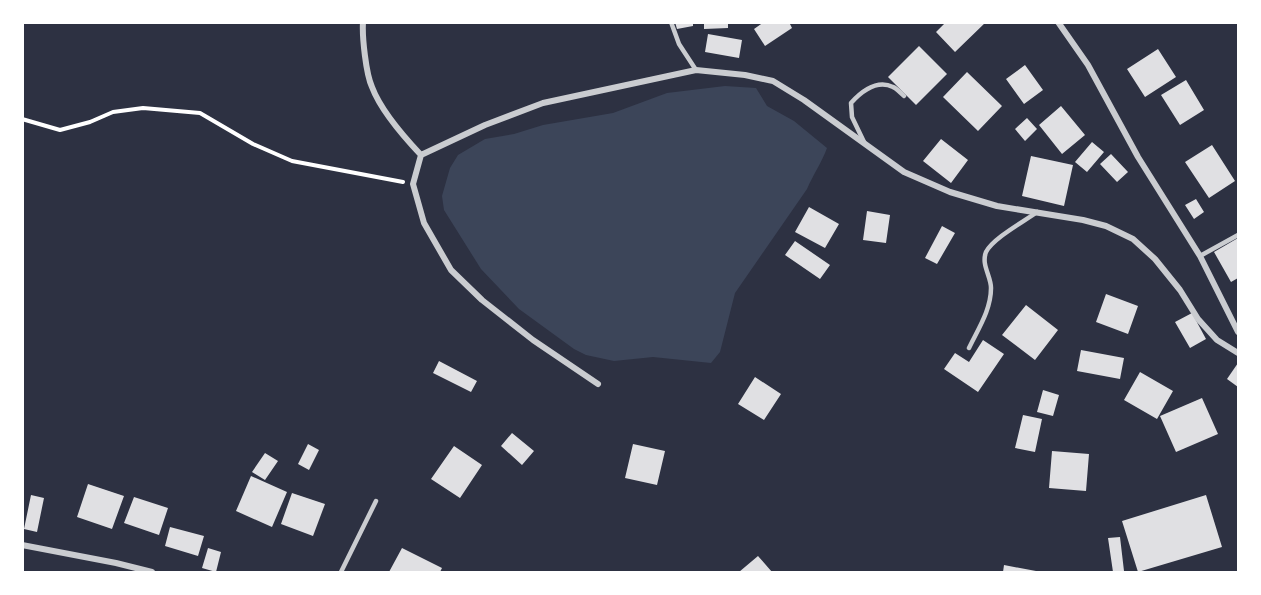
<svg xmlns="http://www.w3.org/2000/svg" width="1261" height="595" font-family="'Titillium Web',sans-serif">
<rect width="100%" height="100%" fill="#2d3142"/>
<!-- green -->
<path fill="#3c4559" d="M 725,86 L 756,88 L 767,106 L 794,121 L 827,148 C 822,162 813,175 807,189 L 735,293 L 720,352 L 711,363 L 653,357 L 614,361 L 586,355 L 574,349 L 519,309 L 481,269 L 444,210 L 442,196 L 450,168 L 458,155 L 485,139 L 514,134 L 543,125 L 613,113 L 667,93 Z"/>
<!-- building -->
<path fill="#e0e0e3" d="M 675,22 L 693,22 L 693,26 L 677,29 Z
M 704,22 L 728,22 L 728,28 L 704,29 Z
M 764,22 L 789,22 L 792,28 L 765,46 L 754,29 Z
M 946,22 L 986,22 L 955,52 L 936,32 Z
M 708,34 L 742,40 L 739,58 L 705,52 Z
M 919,46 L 947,74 L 916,105 L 888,77 Z
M 1158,49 L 1176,77 L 1145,97 L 1127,69 Z
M 1025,65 L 1043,90 L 1024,104 L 1006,79 Z
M 967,72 L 1002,106 L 978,131 L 943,97 Z
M 1186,80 L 1204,110 L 1180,125 L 1161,95 Z
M 1061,106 L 1085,135 L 1062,154 L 1039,125 Z
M 1027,118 L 1037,129 L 1025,141 L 1015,129 Z
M 941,139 L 968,160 L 951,183 L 923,161 Z
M 1092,142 L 1104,152 L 1087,172 L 1075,162 Z
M 1212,145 L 1235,181 L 1209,198 L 1185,162 Z
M 1111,154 L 1128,172 L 1117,182 L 1100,164 Z
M 1031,156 L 1073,165 L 1064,206 L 1022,196 Z
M 1196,199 L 1204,212 L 1194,219 L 1185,205 Z
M 809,207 L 839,224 L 825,248 L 795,232 Z
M 867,211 L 890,215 L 886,243 L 863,240 Z
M 942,226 L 955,233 L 937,264 L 925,258 Z
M 1238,238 L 1238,278 L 1231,282 L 1214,252 Z
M 795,241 L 830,265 L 820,279 L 785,255 Z
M 1106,294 L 1138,306 L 1128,334 L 1096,322 Z
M 1026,305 L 1058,330 L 1035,360 L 1002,335 Z
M 1192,313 L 1206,339 L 1190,348 L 1175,322 Z
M 983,340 L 1004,354 L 978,392 L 944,369 L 955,353 L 969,362 Z
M 1081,350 L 1124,358 L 1120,379 L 1077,371 Z
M 439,361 L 477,381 L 471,392 L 433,373 Z
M 1238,363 L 1238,387 L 1227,379 Z
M 1140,372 L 1173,391 L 1157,419 L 1124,400 Z
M 755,377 L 781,394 L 764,420 L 738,404 Z
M 1043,390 L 1059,395 L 1053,416 L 1037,412 Z
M 1202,398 L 1218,434 L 1176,452 L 1160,416 Z
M 1023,415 L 1042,419 L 1035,452 L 1015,448 Z
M 512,433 L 534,451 L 522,465 L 501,446 Z
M 308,444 L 319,450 L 309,470 L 298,464 Z
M 633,444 L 665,451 L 657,485 L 625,478 Z
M 454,446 L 482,465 L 460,498 L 431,479 Z
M 1052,451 L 1089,454 L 1086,491 L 1049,488 Z
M 265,453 L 278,461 L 265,480 L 252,472 Z
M 251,476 L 287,492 L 272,527 L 236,511 Z
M 88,484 L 124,496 L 112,529 L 77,517 Z
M 292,493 L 325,504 L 313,536 L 281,524 Z
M 31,495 L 44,498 L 37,532 L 24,529 Z
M 1206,495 L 1222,547 L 1138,572 L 1122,521 Z
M 134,497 L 168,508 L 159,535 L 124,523 Z
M 170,527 L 204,536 L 198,556 L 165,546 Z
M 1120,537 L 1124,571 L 1113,572 L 1108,538 Z
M 208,548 L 221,552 L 216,572 L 202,568 Z
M 402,548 L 442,568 L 440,572 L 389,572 Z
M 758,556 L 772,572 L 739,572 Z
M 1004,565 L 1036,571 L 1036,572 L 1003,572 Z"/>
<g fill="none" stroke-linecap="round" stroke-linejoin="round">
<!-- path -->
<path stroke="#fff" stroke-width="4" d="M 22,119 L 60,130 L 90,122 L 113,112 L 143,108 L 200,113 L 253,144 L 292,161 L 403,182"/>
<!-- service -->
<path stroke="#caccd0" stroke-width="4.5" d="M 671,22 L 679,44 L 696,70
M 864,142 L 852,117 L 851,103 C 861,92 876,79 893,87 C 896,88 901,93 904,96
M 1200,256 L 1238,235
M 969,348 C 978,329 991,310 991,288 C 991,276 981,265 986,252 C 993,238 1025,221 1037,212
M 341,572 L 376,501"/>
<!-- minor -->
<path stroke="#caccd0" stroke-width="6" d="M 363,22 C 362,37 366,74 372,87 C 381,111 404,137 421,155
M 1058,22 L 1088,65 L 1138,157 L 1200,256 L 1238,332
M 598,384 L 533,340 L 482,300 L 451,270 L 424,223 L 413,184 L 421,155 L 485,125 L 543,103 L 696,70 L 745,75 L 773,81 L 804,100 L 904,172 L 950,192 L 997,206 L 1083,220 L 1106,226 L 1133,239 L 1155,259 L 1180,290 L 1198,319 L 1217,340 L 1238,353
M 22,545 L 116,563 L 152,572"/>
</g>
<!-- border -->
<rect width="1261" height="595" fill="none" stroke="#ffffff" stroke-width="48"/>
</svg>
